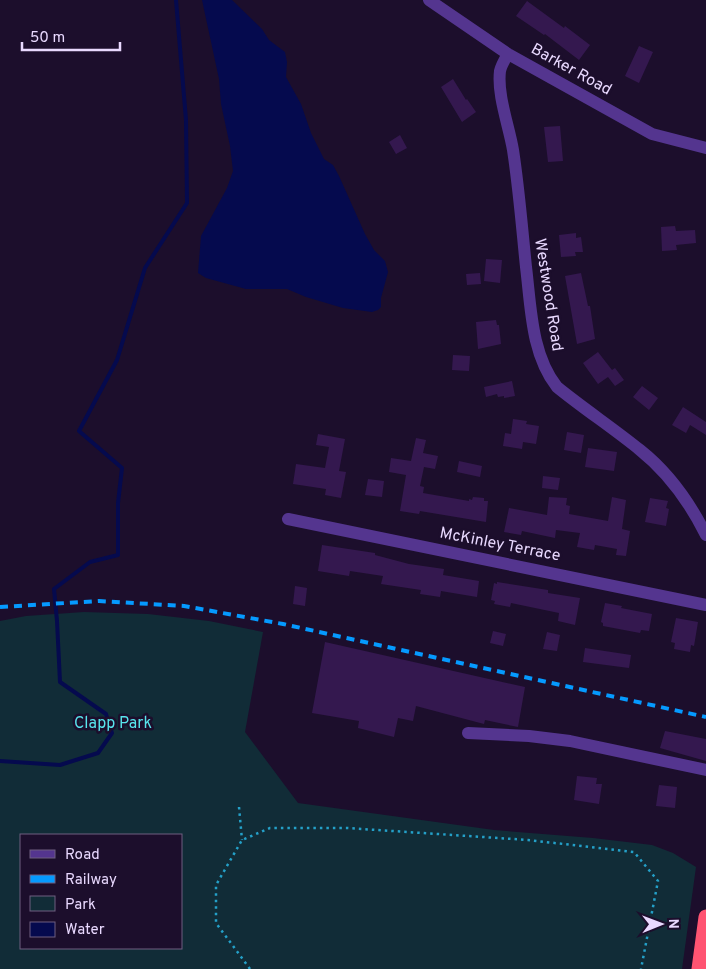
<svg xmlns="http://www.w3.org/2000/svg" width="706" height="969" font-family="Overpass,sans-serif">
<rect width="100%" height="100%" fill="#1c0e2c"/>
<!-- green -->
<path fill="#112c37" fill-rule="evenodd" d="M 84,612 L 148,614 L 209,621 L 263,632 L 245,732 L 298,803 L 494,830 L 593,838 L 652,845 L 673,853 L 696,867 L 682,969 L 0,969 L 0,621 L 26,616 ZM 181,835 L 181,948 L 21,948 L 21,835 Z"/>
<!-- water -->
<path fill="#050a4e" d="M 202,0 L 232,0 L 262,29 L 269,40 L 285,52 L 287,62 L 286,77 L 301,104 L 311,133 L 324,159 L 333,165 L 339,176 L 365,234 L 374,250 L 385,261 L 388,272 L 381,298 L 381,307 L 378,310 L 372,312 L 343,308 L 306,297 L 287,289 L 246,289 L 206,278 L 198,273 L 201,236 L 227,188 L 233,171 L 230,146 L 221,104 L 219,79 Z"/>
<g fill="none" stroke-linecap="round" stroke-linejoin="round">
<!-- stream -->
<path stroke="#050a4e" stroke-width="4" d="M 0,761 L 60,765 L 98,753 L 112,733 L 106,714 L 60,682 L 57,621 L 54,589 L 90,562 L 118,555 L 118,503 L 122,468 L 79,431 L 117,360 L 145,268 L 187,203 L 186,120 L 176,0"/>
</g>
<!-- building -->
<path fill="#34184f" d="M 527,1 L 564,28 L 565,26 L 590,45 L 579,60 L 545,34 L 544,35 L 516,16 Z
M 639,46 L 653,52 L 639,83 L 625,76 Z
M 453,79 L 466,100 L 467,99 L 476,112 L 462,122 L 441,87 Z
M 560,126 L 563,161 L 548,162 L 544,127 Z
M 400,135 L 407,148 L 396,154 L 389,142 Z
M 675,226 L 676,231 L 695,230 L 696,243 L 676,245 L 677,250 L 662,251 L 661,227 Z
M 576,233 L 576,238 L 581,237 L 583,252 L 575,252 L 576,256 L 561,257 L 559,235 Z
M 486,259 L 502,260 L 500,283 L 484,281 Z
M 480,273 L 481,284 L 467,285 L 466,274 Z
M 581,273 L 588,306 L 590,306 L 595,339 L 577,344 L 565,276 Z
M 496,320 L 497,325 L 499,325 L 501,344 L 478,349 L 476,322 Z
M 598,352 L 612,370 L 615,368 L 624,380 L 615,386 L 608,377 L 598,384 L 583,363 Z
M 453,355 L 470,356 L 469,371 L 452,370 Z
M 512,381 L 515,396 L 504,398 L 504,396 L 498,397 L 497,394 L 486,397 L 484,387 Z
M 642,386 L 658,398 L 649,410 L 633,397 Z
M 683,407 L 706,422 L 706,435 L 690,425 L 686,433 L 672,425 Z
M 513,419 L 527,421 L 526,424 L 539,426 L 536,444 L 523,442 L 522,449 L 503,446 L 505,433 L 511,434 Z
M 567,432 L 584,435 L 581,453 L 564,450 Z
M 318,434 L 345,439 L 339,471 L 346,472 L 341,498 L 325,495 L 326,489 L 293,484 L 296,464 L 325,468 L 329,447 L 316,445 Z
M 416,438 L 426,440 L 423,453 L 438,456 L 435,469 L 424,467 L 420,486 L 424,487 L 423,493 L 469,501 L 469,499 L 472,500 L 473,497 L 484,498 L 484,501 L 488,501 L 486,522 L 420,511 L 419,514 L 400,511 L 406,475 L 389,472 L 391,458 L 411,461 Z
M 588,448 L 617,452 L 614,471 L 585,467 Z
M 459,461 L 482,466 L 480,477 L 457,472 Z
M 543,476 L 560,478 L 558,490 L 542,488 Z
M 368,479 L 384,481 L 382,497 L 365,495 Z
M 549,497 L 567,498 L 566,505 L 570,506 L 569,514 L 608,521 L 612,497 L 626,500 L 622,529 L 630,531 L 626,556 L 616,555 L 617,549 L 595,545 L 594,550 L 577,547 L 580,533 L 556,530 L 555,538 L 522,531 L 521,535 L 504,532 L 509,508 L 547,515 Z
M 650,498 L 668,501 L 666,508 L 669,509 L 666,526 L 645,522 Z
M 322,545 L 375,553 L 375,555 L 409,564 L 444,569 L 443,575 L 479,581 L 477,597 L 441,591 L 440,597 L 420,594 L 421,590 L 381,584 L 383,576 L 350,571 L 349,576 L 318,571 Z
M 497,582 L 548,590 L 548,593 L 580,598 L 575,625 L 558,621 L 559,613 L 511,603 L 510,607 L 494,604 L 495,601 L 491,600 L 494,583 L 497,584 Z
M 295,586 L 307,588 L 305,606 L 293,604 Z
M 605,603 L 622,606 L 621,608 L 652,614 L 649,631 L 641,630 L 640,633 L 603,626 L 603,623 L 601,622 Z
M 676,618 L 698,622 L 694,646 L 691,645 L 690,652 L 674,649 L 675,643 L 671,642 Z
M 493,631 L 506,634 L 503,646 L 490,643 Z
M 547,632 L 560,635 L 557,651 L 543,649 Z
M 325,642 L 525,687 L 518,727 L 485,720 L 484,724 L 416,706 L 413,721 L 398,718 L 394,737 L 358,728 L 359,721 L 312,713 Z
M 585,648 L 631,655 L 629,668 L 583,662 Z
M 665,731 L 706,739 L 706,761 L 660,748 Z
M 577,776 L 597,778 L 596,784 L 602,784 L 599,804 L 574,800 Z
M 659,785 L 677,787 L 675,808 L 656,806 Z"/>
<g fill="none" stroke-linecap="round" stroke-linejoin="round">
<!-- path -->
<path stroke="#24a0c8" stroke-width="2.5" stroke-dasharray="2.5 4" stroke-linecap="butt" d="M 239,807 L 242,840
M 250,969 L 216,923 L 216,885 L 242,840 L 270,828 L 347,828 L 528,840 L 634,852 L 658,881 L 641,969"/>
<!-- minor -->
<path stroke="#54358f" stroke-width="12" d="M 429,0 L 508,54 L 652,134 L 706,148
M 508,54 C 505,59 501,66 500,71 C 497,95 509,126 513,150 C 519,189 522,228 526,267 C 531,307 531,354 557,387 C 584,409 613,428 640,450 C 669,473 690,503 706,535
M 288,519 L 706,605
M 468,733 L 529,736 L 570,741 L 706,770"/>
<!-- highway -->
<path stroke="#ff5472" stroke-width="15" d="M 699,969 L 706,917"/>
<!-- rail -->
<path stroke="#059aff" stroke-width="4" stroke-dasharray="8 6" stroke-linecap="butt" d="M 0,607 L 99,601 L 184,606 L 283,624 L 706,717"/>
</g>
<g text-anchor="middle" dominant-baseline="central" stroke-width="5" stroke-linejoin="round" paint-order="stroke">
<!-- street labels -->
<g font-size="16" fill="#e9d9ff" stroke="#1c0e2c">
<text transform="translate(571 70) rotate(29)">Barker Road</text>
<text transform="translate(548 295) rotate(81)">Westwood Road</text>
<text transform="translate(500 545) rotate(11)">McKinley Terrace</text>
</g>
<!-- park labels -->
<g font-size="16" fill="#58e4ec" stroke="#1c0e2c">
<text x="113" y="724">Clapp Park</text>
</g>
</g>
<!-- legend -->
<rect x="20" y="834" width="162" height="115" fill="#1c0e2c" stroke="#6e5f80"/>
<rect x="30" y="850" width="25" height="8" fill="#54358f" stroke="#6e5f80"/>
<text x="65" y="859" font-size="15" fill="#e9d9ff">Road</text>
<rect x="30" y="875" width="25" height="8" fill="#059aff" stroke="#6e5f80"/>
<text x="65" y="884" font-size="15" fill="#e9d9ff">Railway</text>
<rect x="30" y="896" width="25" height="15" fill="#112c37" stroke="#6e5f80"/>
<text x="65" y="909" font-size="15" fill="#e9d9ff">Park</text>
<rect x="30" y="922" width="25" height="15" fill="#050a4e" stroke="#6e5f80"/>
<text x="65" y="934" font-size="15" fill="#e9d9ff">Water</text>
<!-- north arrow -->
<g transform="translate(661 924) rotate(89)" stroke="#1c0e2c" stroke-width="4" paint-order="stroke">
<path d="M0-4L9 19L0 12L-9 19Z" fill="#e9d9ff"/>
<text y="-8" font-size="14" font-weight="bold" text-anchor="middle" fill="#e9d9ff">N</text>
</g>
<!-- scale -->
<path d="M22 42v8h98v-8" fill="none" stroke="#e9d9ff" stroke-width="2.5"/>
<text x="30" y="42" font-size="15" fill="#e9d9ff" stroke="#1c0e2c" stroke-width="4" paint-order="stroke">50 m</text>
</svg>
